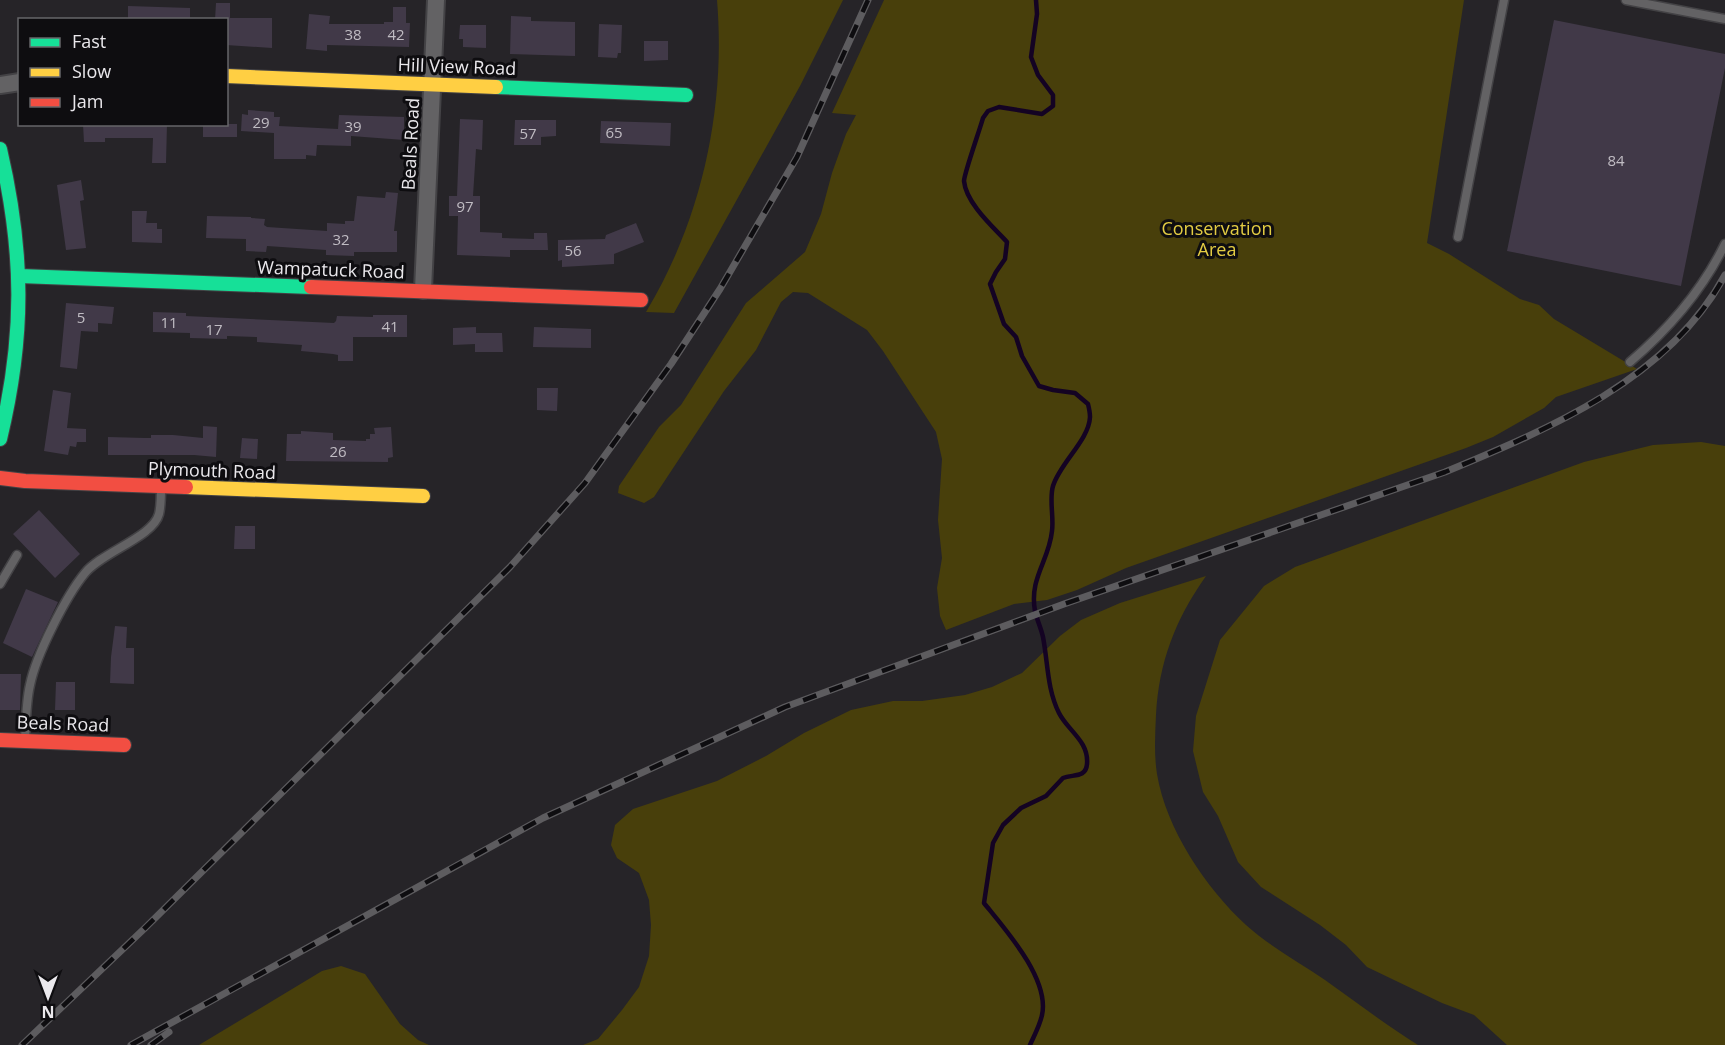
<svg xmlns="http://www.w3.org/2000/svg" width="1725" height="1045" font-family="'Open Sans',sans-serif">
<rect width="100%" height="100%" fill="#262428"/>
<!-- green -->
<path fill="#483f0b" d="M 717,0 L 843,0 L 800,86 L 674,313 L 646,312 C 702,219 726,108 717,0 Z
M 884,0 L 1464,0 L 1427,243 L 1449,254 L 1520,299 L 1539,305 L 1554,319 L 1637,369 L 1556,397 L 1544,408 L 1493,437 L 1466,448 L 1126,568 L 1077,590 L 1047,600 L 1014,604 L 946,630 L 940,616 L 937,588 L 942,558 L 938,520 L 942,459 L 936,432 L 883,351 L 867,330 L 808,293 L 793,292 L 781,302 L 756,350 L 724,391 L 654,497 L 644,503 L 618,493 L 619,486 L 659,427 L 681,405 L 746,303 L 805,252 L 821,214 L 832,173 L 846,134 L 856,115 L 832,113 Z
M 1701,442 L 1725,446 L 1725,1045 L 1507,1045 L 1474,1015 L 1442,1003 L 1367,967 L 1346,945 L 1320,925 L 1261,887 L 1238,862 L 1218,816 L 1203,792 L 1193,751 L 1196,716 L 1220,640 L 1264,586 L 1295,567 L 1584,462 L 1653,445 Z
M 1206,576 C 1175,620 1159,662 1156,715 C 1155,735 1154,755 1157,774 C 1166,829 1206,888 1246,925 C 1269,946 1299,962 1325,980 C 1356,1002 1386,1025 1418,1045 L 583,1045 L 598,1039 L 622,1010 L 639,987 L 649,956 L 651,925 L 649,900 L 639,873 L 617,858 L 611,845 L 615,825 L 633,809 L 717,781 L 766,756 L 804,733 L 851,710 L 893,701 L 922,701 L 965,695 L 992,687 L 1022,673 L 1060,636 L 1081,620 L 1120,603 Z
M 341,966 L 365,974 L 400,1024 L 418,1040 L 429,1045 L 199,1045 L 322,971 Z"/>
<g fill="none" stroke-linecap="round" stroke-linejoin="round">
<!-- stream -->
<path stroke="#140323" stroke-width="4.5" d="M 1030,1045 C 1034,1036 1040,1025 1042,1015 C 1050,979 1005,929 984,903 L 993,843 L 1003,825 L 1021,808 L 1046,796 L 1063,778 C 1073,774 1086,778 1087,764 C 1089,741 1068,731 1059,713 C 1047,689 1048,663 1043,637 C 1041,628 1037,620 1035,611 C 1029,578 1049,561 1052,531 C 1054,517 1049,499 1053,486 C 1060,463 1089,440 1090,417 C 1090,413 1089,408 1088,404 L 1075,393 L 1053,390 L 1039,386 L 1022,356 L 1016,337 L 1004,324 L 990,284 L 996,272 L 1005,259 L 1007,242 C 993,227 966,203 964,181 C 964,174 980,129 983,118 L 988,111 L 999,107 L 1042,114 L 1053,106 L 1053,95 L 1038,75 L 1031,57 L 1037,14 L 1036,0"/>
</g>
<!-- building -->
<path fill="#413948" d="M 216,3 L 230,3 L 230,18 L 272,18 L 272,48 L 226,45 L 226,20 L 215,20 Z
M 128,6 L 190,8 L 190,20 L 128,20 Z
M 393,7 L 406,7 L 406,23 L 410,23 L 409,47 L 327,45 L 327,51 L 306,49 L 309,14 L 330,16 L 329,24 L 384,24 L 384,22 L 393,22 Z
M 511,16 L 531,17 L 531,21 L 575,22 L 575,56 L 510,54 Z
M 1554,20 L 1725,54 L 1725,68 L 1681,286 L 1507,251 Z
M 599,24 L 622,25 L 621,53 L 618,53 L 617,58 L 598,57 Z
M 460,25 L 486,25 L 486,48 L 463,47 L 463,39 L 459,39 Z
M 644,41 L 668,41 L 668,60 L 644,61 Z
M 248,110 L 274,112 L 274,117 L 280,117 L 279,126 L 338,129 L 339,115 L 404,117 L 404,140 L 351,136 L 351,146 L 317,145 L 316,156 L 306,155 L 306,159 L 274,159 L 274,133 L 241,131 L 242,114 L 248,115 Z
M 460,119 L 483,120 L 482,150 L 476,149 L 473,196 L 480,196 L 480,232 L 502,233 L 502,238 L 534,239 L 534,233 L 547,233 L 548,250 L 510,250 L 510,257 L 457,255 L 458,216 L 449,216 L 449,196 L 457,196 Z
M 515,120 L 556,120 L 556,136 L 541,137 L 541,145 L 514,145 Z
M 601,121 L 671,123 L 670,146 L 600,143 Z
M 83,124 L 167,124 L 166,163 L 152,163 L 153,138 L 105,138 L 105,142 L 84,142 Z
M 203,124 L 237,124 L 237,137 L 203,137 Z
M 81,180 L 84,200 L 80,201 L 86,248 L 66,250 L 57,185 Z
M 386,192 L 398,193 L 394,231 L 397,231 L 397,252 L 354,252 L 354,256 L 326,255 L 326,250 L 267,246 L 266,252 L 246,251 L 246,239 L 206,238 L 207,216 L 251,217 L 251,218 L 265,219 L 264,225 L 267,227 L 327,231 L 327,223 L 345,224 L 345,221 L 354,221 L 357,196 L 385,198 Z
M 132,211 L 147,211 L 146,223 L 157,223 L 157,229 L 162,229 L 162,243 L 132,242 Z
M 636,223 L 644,242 L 614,254 L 614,264 L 562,267 L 562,260 L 558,261 L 558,240 L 605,239 L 606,235 Z
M 66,303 L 114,307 L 112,324 L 98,323 L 98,332 L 81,331 L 77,369 L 60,367 Z
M 153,312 L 186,313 L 186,316 L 334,323 L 336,321 L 337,316 L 373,317 L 373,315 L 407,315 L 407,337 L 353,337 L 353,361 L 338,361 L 338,355 L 333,354 L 301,351 L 302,345 L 257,342 L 257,337 L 227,336 L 227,339 L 190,338 L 190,333 L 153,332 Z
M 476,327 L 476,333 L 502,333 L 503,352 L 475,352 L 475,344 L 453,345 L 453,328 Z
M 534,327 L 591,329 L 591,348 L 533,347 Z
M 537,388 L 558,388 L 557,411 L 537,410 Z
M 53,390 L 71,393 L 67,428 L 86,429 L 86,442 L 77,442 L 76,447 L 70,446 L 68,455 L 44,451 Z
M 203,426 L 217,427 L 216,457 L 194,455 L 108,455 L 108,437 L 145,438 L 151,438 L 151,435 L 173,435 L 203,438 Z
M 391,427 L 393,457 L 388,458 L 388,462 L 286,461 L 287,434 L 301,434 L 301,431 L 333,433 L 333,440 L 366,441 L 366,439 L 370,439 L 370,434 L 375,434 L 374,428 Z
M 242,438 L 258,439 L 257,459 L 240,458 Z
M 39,510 L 80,554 L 55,578 L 13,534 Z
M 235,526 L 255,526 L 255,549 L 234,549 Z
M 26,589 L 58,602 L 32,657 L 3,643 Z
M 115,626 L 127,627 L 126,648 L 134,648 L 134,684 L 110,683 L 111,657 Z
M 0,674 L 21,674 L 20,710 L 0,710 Z
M 56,682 L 75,682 L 75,710 L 55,710 Z"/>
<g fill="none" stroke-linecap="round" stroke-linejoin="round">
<!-- lane casing -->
<g stroke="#434245" stroke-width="11">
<path id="lane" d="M 1626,0 L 1725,19
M 1458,237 L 1504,0
M 1630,362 C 1670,328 1702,291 1725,244
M 0,584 L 17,555
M 25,740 C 26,721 26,702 30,685 C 36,655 66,596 85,573 C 102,552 153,537 159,514 C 161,506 161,496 161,487"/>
</g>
<!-- street casing -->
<g stroke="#434245" stroke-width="20">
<path id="street" d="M 0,85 L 20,82
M 423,290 L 436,0"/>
</g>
<!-- fast casing -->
<g stroke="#434245" stroke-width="16">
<path id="fast" d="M 496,87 L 686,95
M 0,149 C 24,252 25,336 0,439
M 20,276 L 311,287"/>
</g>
<!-- slow casing -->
<g stroke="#434245" stroke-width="16">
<path id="slow" d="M 226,76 L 496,87
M 186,487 L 423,496"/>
</g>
<!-- jam casing -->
<g stroke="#434245" stroke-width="16">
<path id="jam" d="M 311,287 L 641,300
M 0,478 L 25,481 L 186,487
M 0,740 L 124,745"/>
</g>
<!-- lane -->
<use href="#lane" stroke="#636264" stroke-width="8"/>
<!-- street -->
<use href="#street" stroke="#636264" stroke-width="16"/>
<!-- fast -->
<use href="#fast" stroke="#16e098" stroke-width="14"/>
<!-- slow -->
<use href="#slow" stroke="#ffcf43" stroke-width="14"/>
<!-- jam -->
<use href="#jam" stroke="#f24e42" stroke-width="14"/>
<!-- rail casing -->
<g stroke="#5d5c5f" stroke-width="7">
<path id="rail" d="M 22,1045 L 145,928 L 510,567 L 585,483 L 671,364 L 720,289 L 797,157 L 868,0
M 131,1045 L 543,818 L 785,707 L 1064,604 L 1445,472 C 1549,429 1669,379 1725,275
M 151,1045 L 169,1032"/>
</g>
<!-- rail -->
<use href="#rail" stroke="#0e0d10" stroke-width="4.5" stroke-dasharray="14" stroke-linecap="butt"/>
</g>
<g text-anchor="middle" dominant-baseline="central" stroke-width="6" stroke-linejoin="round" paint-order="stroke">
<!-- number labels -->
<g font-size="15" fill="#c0bcc3">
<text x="353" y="34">38</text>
<text x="396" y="34">42</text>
<text x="261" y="122">29</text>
<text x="353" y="126">39</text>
<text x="614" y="132">65</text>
<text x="528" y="133">57</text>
<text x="1616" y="160">84</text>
<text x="465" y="206">97</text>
<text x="341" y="239">32</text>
<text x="573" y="250">56</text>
<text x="81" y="317">5</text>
<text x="169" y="322">11</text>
<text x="390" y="326">41</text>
<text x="214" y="329">17</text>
<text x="338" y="451">26</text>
</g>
<!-- street labels -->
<g font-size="18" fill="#eae8ec" stroke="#0e0d10">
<text transform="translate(457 66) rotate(2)">Hill View Road</text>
<text transform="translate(410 144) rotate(-87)">Beals Road</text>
<text transform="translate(331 269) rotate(2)">Wampatuck Road</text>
<text transform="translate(212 470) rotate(2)">Plymouth Road</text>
<text transform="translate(63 723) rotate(2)">Beals Road</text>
</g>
<!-- park labels -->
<g font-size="18" fill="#e3cc43" stroke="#0e0d10">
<text x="1217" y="228">Conservation<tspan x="1217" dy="21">Area</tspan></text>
</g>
</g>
<!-- legend -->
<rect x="18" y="18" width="210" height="108" fill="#0e0d10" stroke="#666568" stroke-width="1.5"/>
<rect x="30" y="38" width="30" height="9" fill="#16e098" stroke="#666568" stroke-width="1.5"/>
<text x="72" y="48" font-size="18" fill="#eae8ec">Fast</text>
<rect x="30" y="68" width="30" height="9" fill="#ffcf43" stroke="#666568" stroke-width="1.5"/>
<text x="72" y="78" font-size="18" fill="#eae8ec">Slow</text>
<rect x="30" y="98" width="30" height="9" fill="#f24e42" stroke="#666568" stroke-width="1.5"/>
<text x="72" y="108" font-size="18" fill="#eae8ec">Jam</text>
<!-- north arrow -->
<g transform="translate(48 997) rotate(180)" stroke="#0e0d10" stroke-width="4.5" paint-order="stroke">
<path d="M0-4.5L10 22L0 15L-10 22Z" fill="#eae8ec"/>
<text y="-9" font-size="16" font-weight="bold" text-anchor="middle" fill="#eae8ec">N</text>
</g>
</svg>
